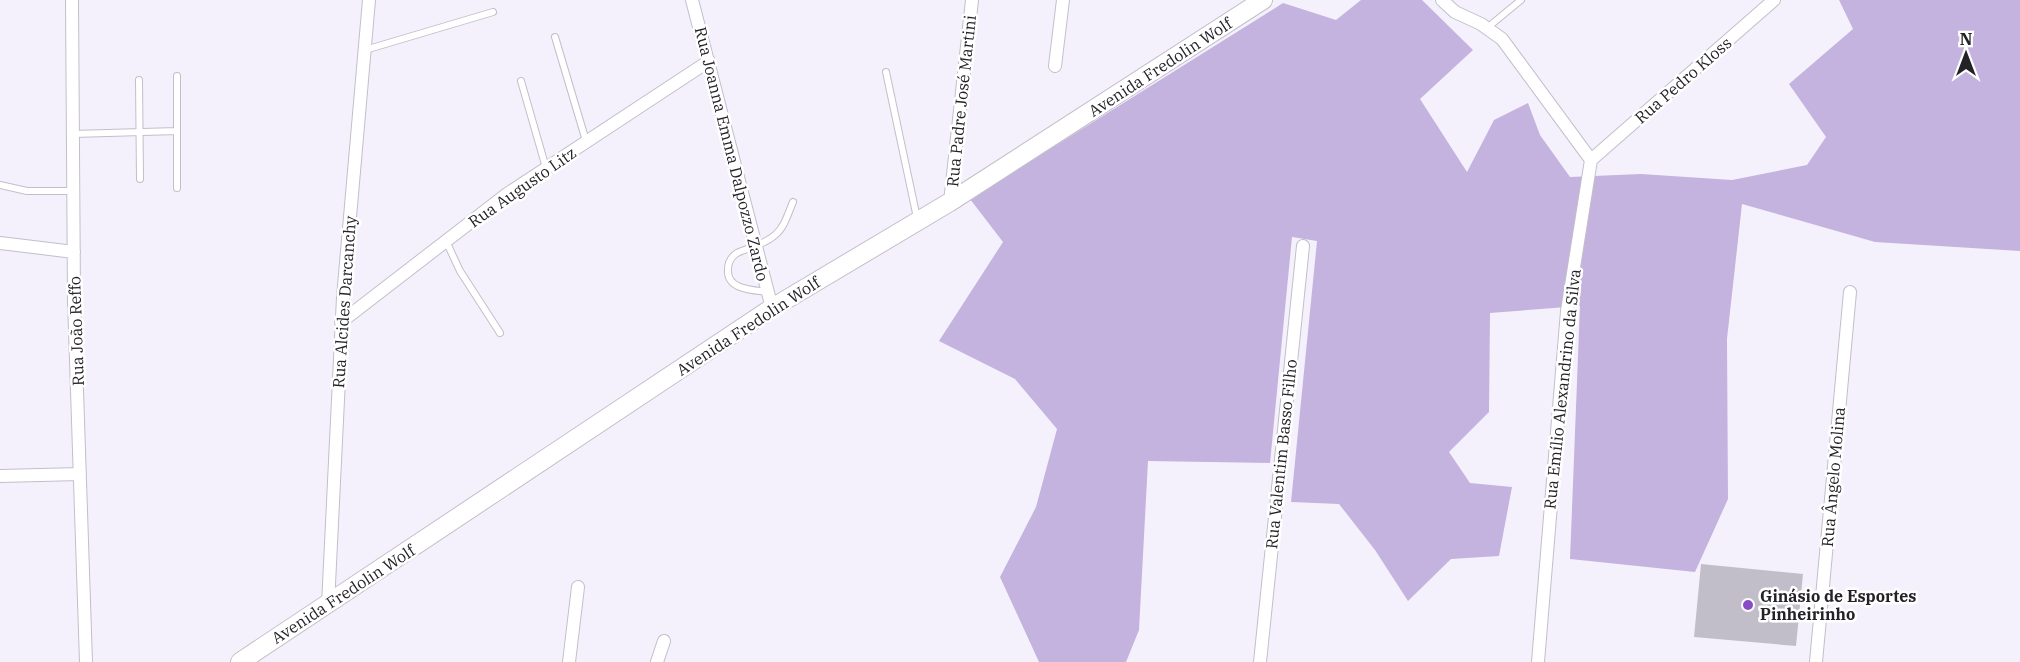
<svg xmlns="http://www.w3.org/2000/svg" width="2020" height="662" font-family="'IBM Plex Serif',serif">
<rect width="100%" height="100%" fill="#f5f1fc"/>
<!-- forest -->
<path fill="#c4b3de" d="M 1361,0 L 1422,0 L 1473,50 L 1420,99 L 1467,172 L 1494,120 L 1528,103 L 1540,135 L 1570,177 L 1641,174 L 1732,180 L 1807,165 L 1826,137 L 1789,84 L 1853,29 L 1839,0 L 2020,0 L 2020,251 L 1875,242 L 1742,204 L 1727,339 L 1728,499 L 1695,572 L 1570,559 L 1580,306 L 1490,313 L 1489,412 L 1449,452 L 1470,483 L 1512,487 L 1499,556 L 1451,559 L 1408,601 L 1375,550 L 1339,504 L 1291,502 L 1317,241 L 1292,237 L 1270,463 L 1148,461 L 1139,630 L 1126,662 L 1039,662 L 1000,577 L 1036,507 L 1057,429 L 1015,379 L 939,341 L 1003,242 L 970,199 L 1283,3 L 1336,20 Z"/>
<!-- building -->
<path fill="#c2bec9" d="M 1701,564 L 1803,574 L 1796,646 L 1694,637 Z"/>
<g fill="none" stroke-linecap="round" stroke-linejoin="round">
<!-- lane casing -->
<g stroke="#c3bfca" stroke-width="8">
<path id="lane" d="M 1487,28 L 1521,0
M 555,37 L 586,141
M 365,50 L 493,12
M 886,72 L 917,218
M 177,76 L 177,188
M 139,80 L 140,179
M 521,81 L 546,168
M 73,134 L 177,131
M 0,185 L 27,191 L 73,191
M 446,241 L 460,271 L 500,333
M 768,292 C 753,290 726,290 728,269 C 728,262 731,257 737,253 C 750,247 764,245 775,235 C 785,227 788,213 793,202"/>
</g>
<!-- street casing -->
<g stroke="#c3bfca" stroke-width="14">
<path id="street" d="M 72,0 L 74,300 L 86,662
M 692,0 L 772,308
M 1442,0 L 1455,12 L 1481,24 L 1502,39 L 1591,160 L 1567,311 L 1538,662
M 1055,66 L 1063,0
M 1591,160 L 1774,0
M 950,202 L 972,0
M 0,243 L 74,252
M 341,322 L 507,194 L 709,61
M 0,476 L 80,474
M 328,605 L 343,297 L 369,0
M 569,662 L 578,587
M 657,662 L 664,641
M 1260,662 L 1303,246
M 1816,662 L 1850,292"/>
</g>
<!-- secondary casing -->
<g stroke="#c3bfca" stroke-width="20">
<path id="secondary" d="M 240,662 L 772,308 L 950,202 L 1263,0"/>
</g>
<!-- lane -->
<use href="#lane" stroke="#fff" stroke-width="6"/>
<!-- street -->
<use href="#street" stroke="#fff" stroke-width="12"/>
<!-- secondary -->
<use href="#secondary" stroke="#fff" stroke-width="18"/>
</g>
<!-- markers -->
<circle fill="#864dc4" stroke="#fff" stroke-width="2" cx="1748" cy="605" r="6"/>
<g text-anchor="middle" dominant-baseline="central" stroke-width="5" stroke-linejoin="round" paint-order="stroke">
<!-- street labels -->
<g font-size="16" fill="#242227" stroke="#fff">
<text transform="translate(1160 67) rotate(-33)">Avenida Fredolin Wolf</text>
<text transform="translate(1683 80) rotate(-41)">Rua Pedro Kloss</text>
<text transform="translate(961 101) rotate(-84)">Rua Padre José Martini</text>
<text transform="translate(732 154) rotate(76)">Rua Joanna Emma Dalpozzo Zardo</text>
<text transform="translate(522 187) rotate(-35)">Rua Augusto Litz</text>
<text transform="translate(344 302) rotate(-86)">Rua Alcides Darcanchy</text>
<text transform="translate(748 326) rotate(-33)">Avenida Fredolin Wolf</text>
<text transform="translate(76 331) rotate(-92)">Rua João Reffo</text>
<text transform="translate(1562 389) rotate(-84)">Rua Emílio Alexandrino da Silva</text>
<text transform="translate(1281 454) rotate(-84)">Rua Valentim Basso Filho</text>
<text transform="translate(1833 477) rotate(-85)">Rua Ângelo Molina</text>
<text transform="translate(343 594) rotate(-33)">Avenida Fredolin Wolf</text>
</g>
<!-- poi labels -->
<g font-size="16" font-weight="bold" fill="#242227" stroke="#fff" text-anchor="start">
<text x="1760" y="596">Ginásio de Esportes<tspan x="1760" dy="18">Pinheirinho</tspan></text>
</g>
</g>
<!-- north arrow -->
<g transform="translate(1966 54)" stroke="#ffffff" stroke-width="4.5" paint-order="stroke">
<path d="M0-4.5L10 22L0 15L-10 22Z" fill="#242227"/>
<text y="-9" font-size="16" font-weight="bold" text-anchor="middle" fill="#242227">N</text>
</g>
</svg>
